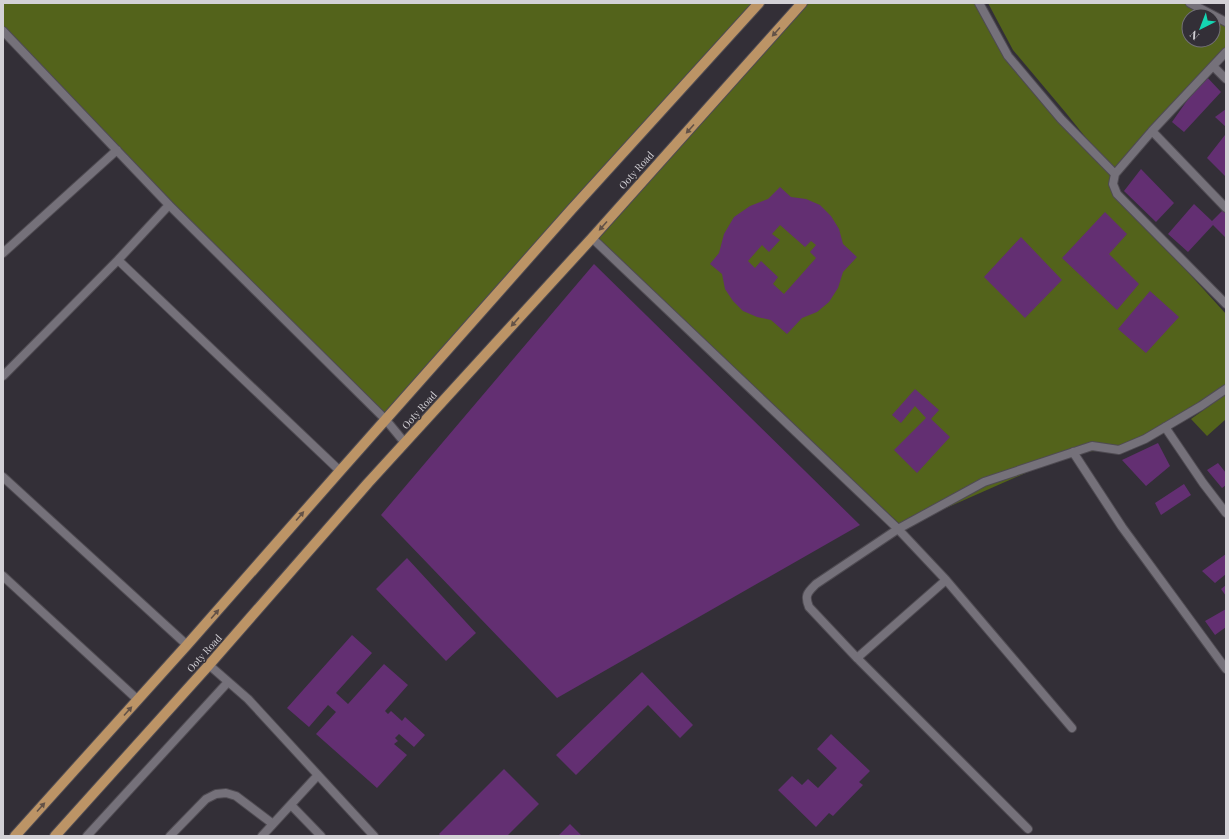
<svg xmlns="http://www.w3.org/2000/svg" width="1229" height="839" font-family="'Playfair Display',serif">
<rect width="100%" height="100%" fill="#332f37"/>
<!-- forest -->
<path fill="#53631b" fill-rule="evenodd" d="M 3,3 L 766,3 L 386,420 L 3,29 Z
M 802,3 L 979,3 L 1008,56 L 1113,179 L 1117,194 L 1226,314 L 1226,389 L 1119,450 L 1073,452 L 903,527 L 592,238 Z
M 988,3 L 1190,3 L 1226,22 L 1226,52 L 1115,174 L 1066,113 L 1013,50 ZM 1189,16 L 1213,16 L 1213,40 L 1189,40 Z
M 1226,394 L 1226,419 L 1207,436 L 1191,419 Z"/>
<!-- building -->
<path fill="#632f72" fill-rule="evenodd" d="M 1205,75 L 1221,92 L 1184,132 L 1172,122 Z
M 1226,109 L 1226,127 L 1215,117 Z
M 1225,135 L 1226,136 L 1226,177 L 1207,158 Z
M 1141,169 L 1174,203 L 1156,222 L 1124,191 Z
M 780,187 L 791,197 L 806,199 L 820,205 L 831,216 L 839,229 L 843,244 L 857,257 L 843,272 L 838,288 L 829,302 L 817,312 L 802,318 L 787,334 L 771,320 L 757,317 L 743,311 L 733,301 L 725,289 L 722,274 L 710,264 L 719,253 L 724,234 L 734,217 L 750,206 L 768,199 ZM 780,225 L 805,247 L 811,241 L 816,245 L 810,252 L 816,258 L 784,294 L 773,284 L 778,277 L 761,261 L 755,268 L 748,261 L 762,245 L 769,252 L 780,240 L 772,234 Z
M 1194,204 L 1212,221 L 1223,210 L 1226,213 L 1226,238 L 1213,225 L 1188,252 L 1168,234 Z
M 1105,212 L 1127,234 L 1109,254 L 1139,284 L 1117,310 L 1062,258 Z
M 1021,237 L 1062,280 L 1025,318 L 984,277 Z
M 594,264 L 860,525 L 557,698 L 381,515 Z
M 1150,291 L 1179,317 L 1146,353 L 1118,329 Z
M 915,389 L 939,410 L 931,419 L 950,437 L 917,473 L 894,450 L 926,418 L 915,406 L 901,423 L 892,415 Z
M 1158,443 L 1170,466 L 1146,486 L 1122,460 Z
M 1218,463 L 1226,473 L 1226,485 L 1222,488 L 1207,470 Z
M 1184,484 L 1191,495 L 1161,515 L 1155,503 Z
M 1226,554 L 1226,574 L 1215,583 L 1202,571 Z
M 407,558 L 476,633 L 446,661 L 376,589 Z
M 1226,585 L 1226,596 L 1221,589 Z
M 1226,609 L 1226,627 L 1215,635 L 1205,621 Z
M 352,635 L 372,653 L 336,693 L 348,704 L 384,664 L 408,685 L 385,711 L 388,714 L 391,711 L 402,721 L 405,717 L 425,735 L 414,747 L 399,734 L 395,738 L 398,741 L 394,744 L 407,755 L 377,788 L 316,734 L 336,712 L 328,705 L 309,727 L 287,708 Z
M 642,672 L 693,725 L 680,738 L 648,705 L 576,775 L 556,755 Z
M 831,734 L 870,771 L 859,782 L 863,785 L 833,816 L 829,813 L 816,827 L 778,790 L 792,776 L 802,785 L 808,779 L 818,788 L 837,768 L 817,749 Z
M 504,769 L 539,804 L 507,836 L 441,836 L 439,834 Z
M 570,824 L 582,836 L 558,836 Z"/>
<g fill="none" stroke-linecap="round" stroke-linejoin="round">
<!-- service casing -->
<g stroke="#4f4b52" stroke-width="10">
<path id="service" d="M 209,665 L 248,699 L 374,836
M 291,805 L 321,836
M 87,836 L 228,682
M 170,836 L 206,799 L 216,794 L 226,793 L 236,796 L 273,824
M 262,836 L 318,775"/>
</g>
<!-- minor casing -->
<g stroke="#4f4b52" stroke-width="10">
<path id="minor" d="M 979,3 L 1008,56 L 1061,119 L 1115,174
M 1190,3 L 1226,22
M 3,31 L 169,205 L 386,420 L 405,443
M 1226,52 L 1152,131 L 1115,174 L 1113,184 L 1117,194 L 1226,304
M 1213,66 L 1226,79
M 1152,131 L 1226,208
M 592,238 L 898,529 L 984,482 L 1092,446 L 1119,450 L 1145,439 L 1201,406 L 1226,389
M 3,253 L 117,150
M 118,260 L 340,471
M 3,376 L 118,260 L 169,205
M 1165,427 L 1203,483 L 1226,513
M 1073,452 L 1122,527 L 1226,669
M 3,477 L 187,645
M 3,576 L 138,700
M 857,658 L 946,580
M 1028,829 L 857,658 L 809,607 C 804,595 808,592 816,584 L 898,529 L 946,580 L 1072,728"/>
</g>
<!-- primary casing -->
<g stroke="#4f4b52" stroke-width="12">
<path id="primary" d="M 15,836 L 187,645 L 340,471 L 571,210 L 759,3
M 55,836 L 209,665 L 368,483 L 592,238 L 802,3"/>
</g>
<!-- service -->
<use href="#service" stroke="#75717a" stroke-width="8"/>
<!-- minor -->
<use href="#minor" stroke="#75717a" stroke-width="8"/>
<!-- primary -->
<use href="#primary" stroke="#bc9466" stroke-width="10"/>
</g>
<!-- one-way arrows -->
<defs><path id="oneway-solid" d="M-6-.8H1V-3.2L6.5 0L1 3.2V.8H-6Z"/></defs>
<g fill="#635247">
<use href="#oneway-solid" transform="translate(776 32) rotate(132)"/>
<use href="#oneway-solid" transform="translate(690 129) rotate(132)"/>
<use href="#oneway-solid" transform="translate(603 226) rotate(132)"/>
<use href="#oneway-solid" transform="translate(515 322) rotate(132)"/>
<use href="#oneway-solid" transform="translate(300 516) rotate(-49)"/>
<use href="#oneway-solid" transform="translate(215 614) rotate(-49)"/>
<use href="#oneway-solid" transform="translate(128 711) rotate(-48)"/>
<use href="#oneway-solid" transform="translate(41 807) rotate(-48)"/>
</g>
<g text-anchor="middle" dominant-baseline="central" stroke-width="3" stroke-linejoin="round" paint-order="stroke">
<!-- street labels -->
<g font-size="10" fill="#d3d1d6" stroke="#332f37">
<text transform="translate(636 170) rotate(-48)">Ooty Road</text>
<text transform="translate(419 410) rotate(-48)">Ooty Road</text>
<text transform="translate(204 653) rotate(-48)">Ooty Road</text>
</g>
</g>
<!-- border -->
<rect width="1229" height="839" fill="none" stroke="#d3d1d6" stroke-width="8"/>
<!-- north arrow -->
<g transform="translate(1201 28) rotate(222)"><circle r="19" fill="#332f37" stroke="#737077"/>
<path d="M0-3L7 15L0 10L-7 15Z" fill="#15d5b3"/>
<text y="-6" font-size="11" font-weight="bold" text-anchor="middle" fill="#d3d1d6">N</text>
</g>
</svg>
